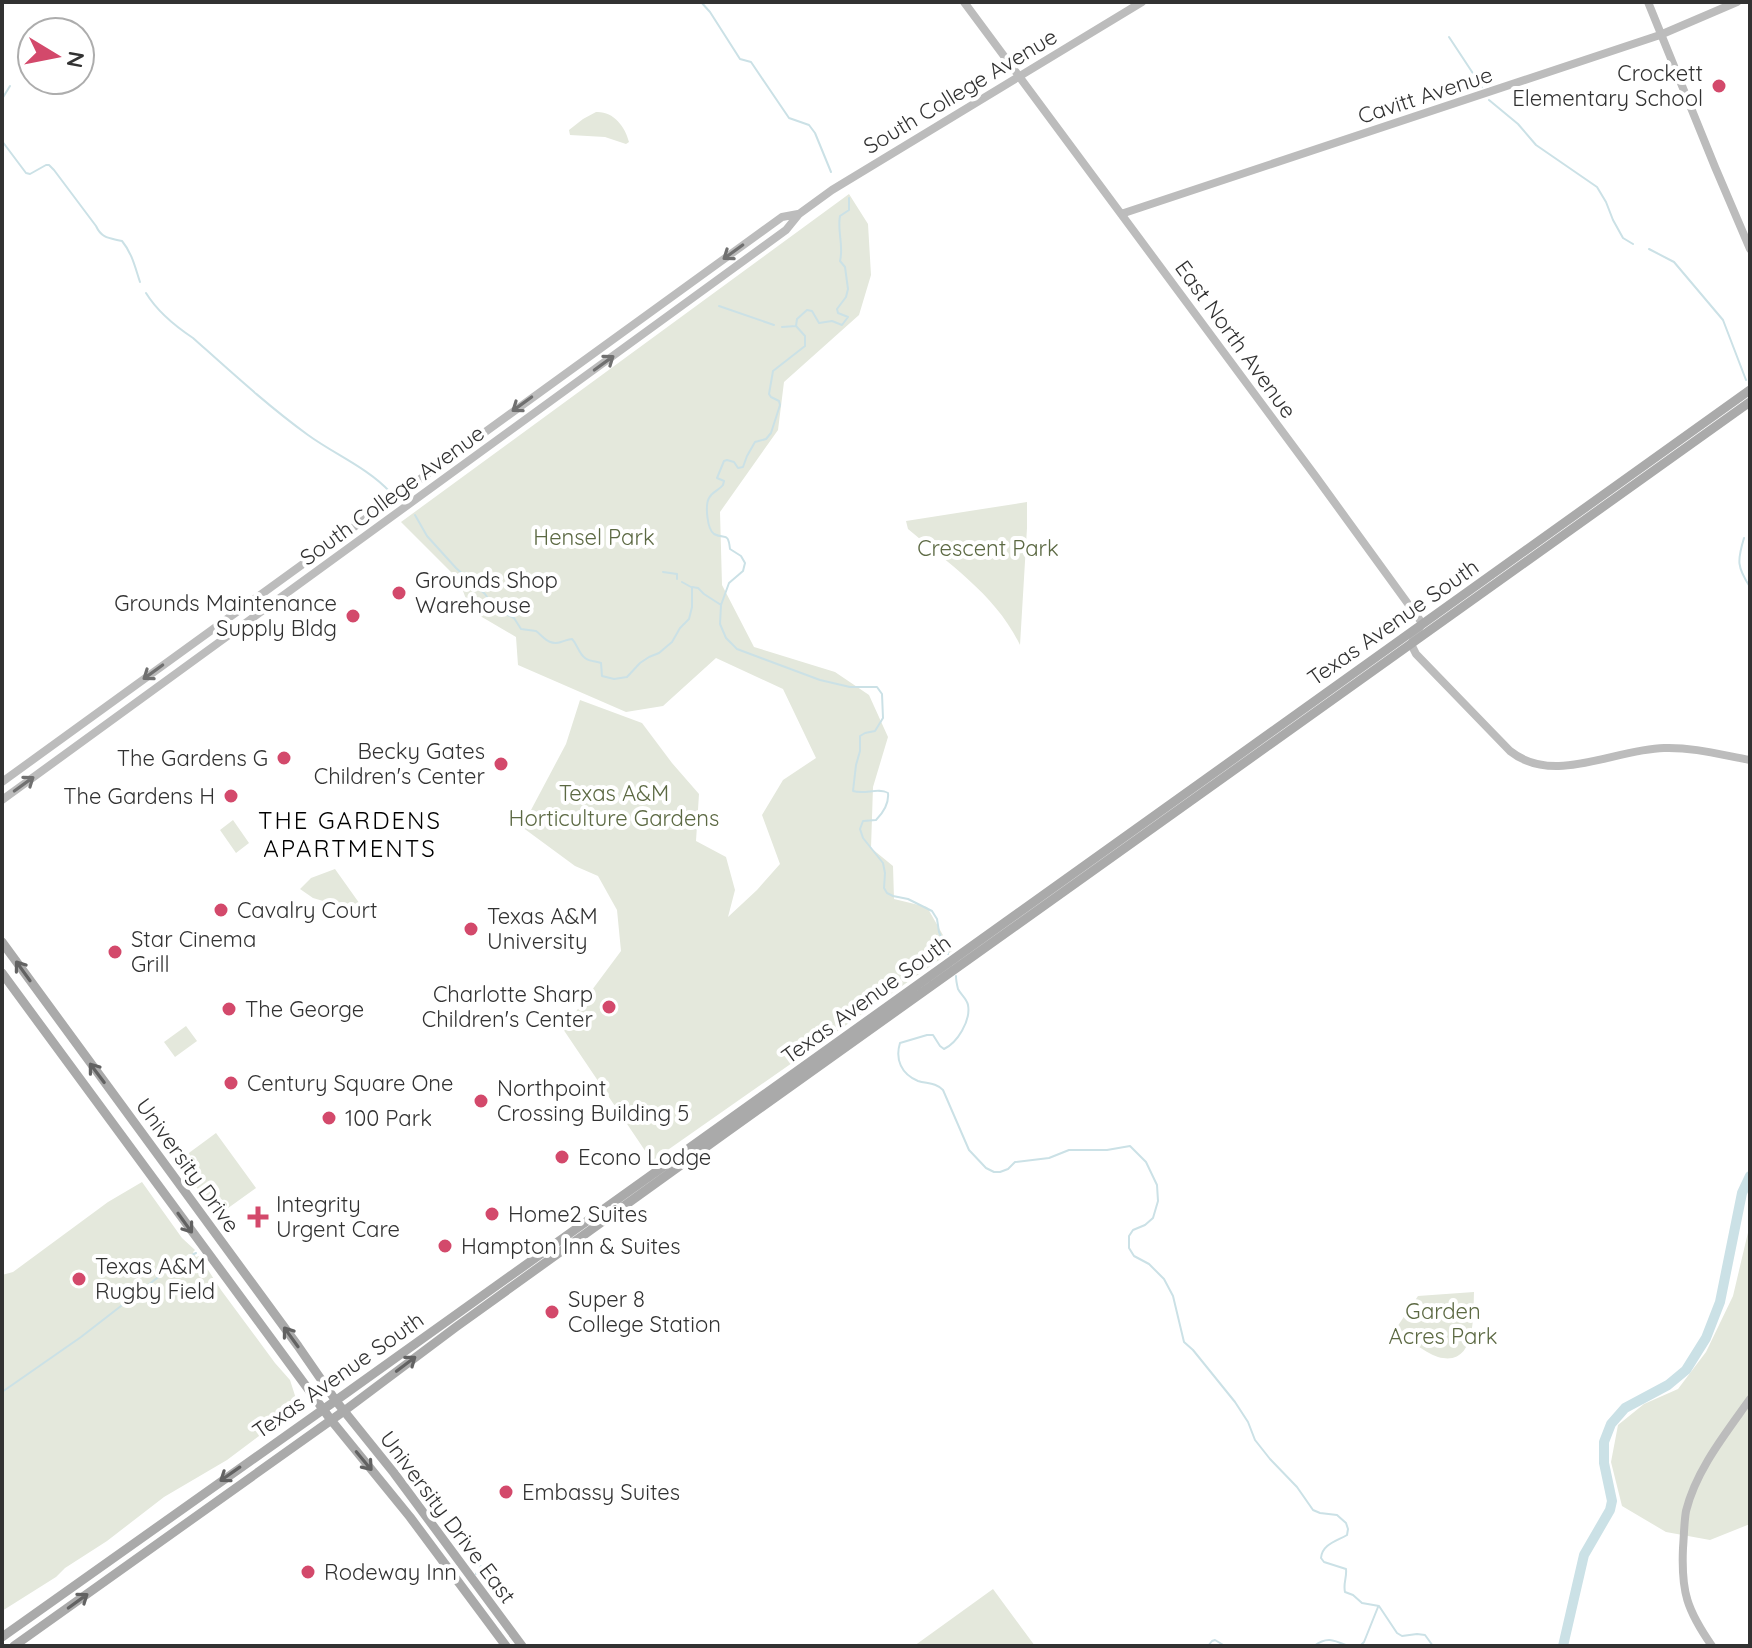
<svg xmlns="http://www.w3.org/2000/svg" width="1752" height="1648" font-family="Quicksand,sans-serif">
<rect width="100%" height="100%" fill="#fff"/>
<!-- green -->
<path fill="#e4e8dc" d="M 596,112 C 613,111 625,126 629,142 L 626,144 L 605,137 L 570,135 L 569,130 L 583,119 Z
M 849,194 L 868,224 L 871,275 L 859,315 L 784,382 L 778,430 L 720,512 L 722,585 L 754,647 L 835,672 L 869,695 L 888,737 L 873,787 L 871,848 L 893,866 L 894,899 L 927,907 L 952,951 L 652,1161 L 563,1029 L 621,951 L 617,910 L 598,876 L 575,866 L 522,827 L 566,744 L 580,700 L 642,723 L 672,763 L 699,794 L 696,841 L 726,857 L 735,890 L 728,917 L 757,890 L 780,864 L 762,815 L 783,780 L 816,758 L 783,689 L 716,658 L 663,706 L 626,712 L 518,665 L 516,637 L 470,610 L 459,580 L 401,522 Z
M 1027,502 L 1027,528 L 1020,645 C 996,595 949,564 908,529 L 906,521 Z
M 233,820 L 249,843 L 236,853 L 220,830 Z
M 335,869 L 367,914 L 313,898 L 300,889 L 311,878 Z
M 186,1026 L 197,1041 L 175,1057 L 164,1042 Z
M 216,1133 L 256,1188 L 217,1216 L 178,1161 Z
M 142,1182 L 182,1238 L 195,1250 L 193,1252 L 196,1257 L 199,1256 L 221,1290 L 275,1363 L 290,1380 L 298,1405 L 295,1409 L 227,1460 L 164,1497 L 107,1541 L 65,1568 L 56,1577 L 2,1611 L 2,1275 L 13,1272 L 108,1202 Z
M 1750,1224 L 1750,1524 L 1710,1540 L 1666,1532 L 1622,1506 L 1611,1462 L 1618,1425 L 1644,1404 L 1678,1389 L 1706,1352 L 1733,1296 Z
M 1474,1292 C 1473,1314 1477,1368 1438,1357 C 1423,1352 1408,1338 1395,1330 L 1418,1296 Z
M 993,1589 L 1035,1646 L 914,1646 Z"/>
<g fill="none" stroke-linecap="round" stroke-linejoin="round">
<!-- stream -->
<path stroke="#cbe1e6" stroke-width="2" d="M 701,2 L 710,12 L 740,59 L 751,62 L 789,118 L 809,125 L 815,133 L 831,172
M 1449,37 L 1482,87
M 2,99 L 10,86
M 1489,100 L 1518,124 L 1536,145 L 1597,187 L 1606,202 L 1613,220 L 1623,238 L 1633,244
M 2,141 L 26,173 L 30,174 L 46,165 L 49,165 L 54,170 L 96,226 C 102,239 110,238 122,241 C 132,253 135,267 140,282
M 849,198 L 849,210 L 840,216 C 837,231 844,246 840,261 L 845,267 L 848,289 L 846,297 L 837,309 L 838,313 L 848,317 L 842,325 L 832,321 L 819,323 L 812,311 L 807,310 L 797,319 L 796,326 L 805,336 L 805,346 L 773,371 L 769,394 L 771,397 L 779,401 L 780,405 L 771,433 L 766,439 L 755,442 L 747,456 L 743,467 L 738,468 L 734,462 L 727,460 L 724,461 L 717,478 L 724,481 L 723,485 C 719,490 712,492 709,498 C 705,505 707,529 714,534 C 725,540 728,531 730,549 L 741,556 L 745,563 L 743,571 L 729,583 L 721,605 L 720,624 L 726,638 L 737,649 L 820,680 L 850,687 L 877,687 L 882,694 L 883,718 L 875,731 L 865,733 L 860,736 L 860,751 L 856,765 L 853,791 C 865,795 878,787 888,793 C 889,803 883,813 876,820 L 863,821 L 860,829 L 863,838 L 883,863 L 885,873 L 884,888 L 887,893 L 893,896 L 908,899 L 932,911 L 937,919 L 939,932 L 948,954
M 1649,249 L 1674,262 L 1723,320 L 1746,380
M 146,293 C 157,311 175,326 193,338 C 230,371 268,406 308,435 C 334,454 368,468 390,492
M 719,306 L 774,325
M 782,327 L 796,326
M 415,515 L 427,536 L 456,568 L 485,594 L 492,604 L 503,613 L 514,618 L 521,629 L 536,631 C 544,637 549,646 561,642 C 565,641 568,639 572,639 C 577,644 579,654 585,658 C 590,662 596,661 601,663 L 602,676 L 614,679 L 627,677 L 640,663 L 649,657 L 659,653 L 672,642 L 680,628 L 689,619 L 692,607 L 692,587 L 698,588 L 704,594 L 721,605
M 1744,538 C 1737,561 1737,567 1750,587
M 663,572 L 677,574 L 677,579
M 682,582 L 691,587
M 956,976 C 956,980 957,985 958,989 C 961,995 967,999 968,1005 C 971,1021 957,1043 944,1049 L 940,1046 L 933,1035 L 927,1035 L 900,1043 C 895,1059 901,1074 918,1081 C 927,1084 935,1082 943,1090 L 969,1150 L 986,1168 L 994,1172 L 1000,1172 L 1008,1169 L 1015,1162 L 1049,1158 L 1069,1150 L 1107,1150 L 1130,1146 L 1146,1162 L 1157,1185 L 1158,1201 L 1153,1218 L 1145,1225 L 1133,1230 L 1129,1236 L 1129,1248 L 1134,1256 L 1149,1264 L 1164,1279 L 1173,1296 L 1184,1342 L 1193,1350 L 1235,1402 L 1248,1422 L 1255,1440 L 1270,1459 L 1297,1487 L 1313,1510 L 1320,1513 L 1337,1515 L 1346,1523 L 1348,1529 L 1347,1535 C 1337,1541 1322,1544 1321,1558 L 1324,1562 L 1346,1569 C 1347,1578 1343,1583 1345,1592 L 1353,1595 L 1362,1603 L 1379,1606 L 1397,1633 L 1402,1636 L 1417,1634 L 1425,1635 L 1433,1646
M 2,1392 L 81,1337 L 179,1261 L 196,1253
M 476,1574 L 481,1566
M 1208,1646 L 1212,1641 L 1215,1640 L 1225,1646
M 1314,1646 C 1327,1636 1334,1640 1348,1646
M 1360,1646 L 1364,1642 L 1378,1607"/>
<!-- river -->
<path stroke="#cbe1e6" stroke-width="10" d="M 1563,1646 L 1584,1555 L 1610,1510 L 1612,1501 L 1604,1463 L 1604,1442 L 1611,1424 L 1625,1408 L 1668,1385 L 1686,1370 L 1706,1338 L 1720,1302 L 1742,1193 L 1750,1176"/>
<!-- secondary -->
<path stroke="#bcbcbc" stroke-width="8" d="M 964,2 L 1316,477 L 1422,623 L 1411,644 L 1416,654 L 1510,751 C 1554,786 1614,749 1664,748 C 1693,747 1722,755 1750,760
M 1648,2 L 1715,167 L 1750,249
M 1121,214 L 1660,35 L 1737,2
M 2,782 L 782,217 L 798,214
M 2,800 L 786,230 L 799,214 L 832,190 L 1142,2
M 1712,1646 C 1687,1610 1681,1592 1683,1548 C 1684,1536 1684,1523 1686,1511 C 1696,1470 1726,1433 1750,1399"/>
<!-- primary -->
<path stroke="#aaa" stroke-width="9" d="M 2,942 L 298,1346 L 336,1401 L 394,1473 L 522,1646
M 2,973 L 331,1420 L 410,1517 L 506,1646
M 2,1637 L 345,1394 L 1750,390
M 14,1646 L 344,1411 L 456,1327 L 724,1134 L 1750,402"/>
</g>
<!-- one-way arrows -->
<defs><path id="oneway-shaft" d="M-6 0H5M1.5-3L5.5 0L1.5 3" fill="none" stroke-width="1.6" stroke-linecap="round" stroke-linejoin="round" transform="scale(2)"/></defs>
<g stroke="#707070">
<use href="#oneway-shaft" transform="translate(733 252) rotate(144)"/>
<use href="#oneway-shaft" transform="translate(604 363) rotate(-36)"/>
<use href="#oneway-shaft" transform="translate(522 404) rotate(144)"/>
<use href="#oneway-shaft" transform="translate(153 672) rotate(144)"/>
<use href="#oneway-shaft" transform="translate(24 784) rotate(-36)"/>
</g>
<g stroke="#626262">
<use href="#oneway-shaft" transform="translate(23 971) rotate(-126)"/>
<use href="#oneway-shaft" transform="translate(97 1073) rotate(-127)"/>
<use href="#oneway-shaft" transform="translate(185 1223) rotate(54)"/>
<use href="#oneway-shaft" transform="translate(291 1337) rotate(-126)"/>
<use href="#oneway-shaft" transform="translate(406 1364) rotate(-37)"/>
<use href="#oneway-shaft" transform="translate(364 1461) rotate(50)"/>
<use href="#oneway-shaft" transform="translate(230 1474) rotate(145)"/>
<use href="#oneway-shaft" transform="translate(78 1601) rotate(-36)"/>
</g>
<!-- markers -->
<g fill="#d3496b" stroke="#fff" stroke-width="3">
<circle cx="1719" cy="86" r="8"/>
<circle cx="399" cy="593" r="8"/>
<circle cx="353" cy="616" r="8"/>
<circle cx="284" cy="758" r="8"/>
<circle cx="501" cy="764" r="8"/>
<circle cx="231" cy="796" r="8"/>
<circle cx="221" cy="910" r="8"/>
<circle cx="471" cy="929" r="8"/>
<circle cx="115" cy="952" r="8"/>
<circle cx="609" cy="1007" r="8"/>
<circle cx="229" cy="1009" r="8"/>
<circle cx="231" cy="1083" r="8"/>
<circle cx="481" cy="1101" r="8"/>
<circle cx="329" cy="1118" r="8"/>
<circle cx="562" cy="1157" r="8"/>
<circle cx="492" cy="1214" r="8"/>
<path d="M254 1205h8v8h8v8h-8v8h-8v-8h-8v-8h8z"/>
<circle cx="445" cy="1246" r="8"/>
<circle cx="79" cy="1279" r="8"/>
<circle cx="552" cy="1312" r="8"/>
<circle cx="506" cy="1492" r="8"/>
<circle cx="308" cy="1572" r="8"/>
</g>
<g text-anchor="middle" dominant-baseline="central" stroke-width="8" stroke-linejoin="round" paint-order="stroke">
<!-- poi labels -->
<g font-size="22" fill="#323232" stroke="#fff" text-anchor="start">
<text x="1703" y="73" text-anchor="end">Crockett<tspan x="1703" dy="25">Elementary School</tspan></text>
<text x="415" y="580">Grounds Shop<tspan x="415" dy="25">Warehouse</tspan></text>
<text x="337" y="603" text-anchor="end">Grounds Maintenance<tspan x="337" dy="25">Supply Bldg</tspan></text>
<text x="485" y="751" text-anchor="end">Becky Gates<tspan x="485" dy="25">Children's Center</tspan></text>
<text x="268" y="758" text-anchor="end">The Gardens G</text>
<text x="215" y="796" text-anchor="end">The Gardens H</text>
<text x="237" y="910">Cavalry Court</text>
<text x="487" y="916">Texas A&amp;M<tspan x="487" dy="25">University</tspan></text>
<text x="131" y="939">Star Cinema<tspan x="131" dy="25">Grill</tspan></text>
<text x="593" y="994" text-anchor="end">Charlotte Sharp<tspan x="593" dy="25">Children's Center</tspan></text>
<text x="245" y="1009">The George</text>
<text x="247" y="1083">Century Square One</text>
<text x="497" y="1088">Northpoint<tspan x="497" dy="25">Crossing Building 5</tspan></text>
<text x="345" y="1118">100 Park</text>
<text x="578" y="1157">Econo Lodge</text>
<text x="276" y="1204">Integrity<tspan x="276" dy="25">Urgent Care</tspan></text>
<text x="508" y="1214">Home2 Suites</text>
<text x="461" y="1246">Hampton Inn &amp; Suites</text>
<text x="95" y="1266">Texas A&amp;M<tspan x="95" dy="25">Rugby Field</tspan></text>
<text x="568" y="1299">Super 8<tspan x="568" dy="25">College Station</tspan></text>
<text x="522" y="1492">Embassy Suites</text>
<text x="324" y="1572">Rodeway Inn</text>
</g>
<!-- street labels -->
<g font-size="22" fill="#323232" stroke="#fff">
<text transform="translate(960 91) rotate(-31)">South College Avenue</text>
<text transform="translate(1425 95) rotate(-18)">Cavitt Avenue</text>
<text transform="translate(1236 339) rotate(54)">East North Avenue</text>
<text transform="translate(392 495) rotate(-36)">South College Avenue</text>
<text transform="translate(1393 622) rotate(-35)">Texas Avenue South</text>
<text transform="translate(866 999) rotate(-36)">Texas Avenue South</text>
<text transform="translate(188 1165) rotate(54)">University Drive</text>
<text transform="translate(338 1375) rotate(-35)">Texas Avenue South</text>
<text transform="translate(448 1517) rotate(53)">University Drive East</text>
</g>
<!-- park labels -->
<g font-size="22" fill="#5c6943" stroke="#fff">
<text x="594" y="537">Hensel Park</text>
<text x="988" y="548">Crescent Park</text>
<text x="614" y="793">Texas A&amp;M<tspan x="614" dy="25">Horticulture Gardens</tspan></text>
<text x="1443" y="1311">Garden<tspan x="1443" dy="25">Acres Park</tspan></text>
</g>
<!-- neighbourhood labels -->
<g font-size="24" letter-spacing="2" fill="#000" stroke="#fff">
<text x="350" y="820">THE GARDENS<tspan x="350" dy="28">APARTMENTS</tspan></text>
</g>
</g>
<!-- border -->
<rect width="1752" height="1648" fill="none" stroke="#323232" stroke-width="8"/>
<!-- north arrow -->
<g transform="translate(56 56) rotate(100)"><circle r="38" fill="#ffffff" stroke="#adadad" stroke-width="2"/>
<path d="M0-6L14 30L0 20L-14 30Z" fill="#d3496b"/>
<text y="-12" font-size="22" font-weight="bold" text-anchor="middle" fill="#323232">N</text>
</g>
</svg>
